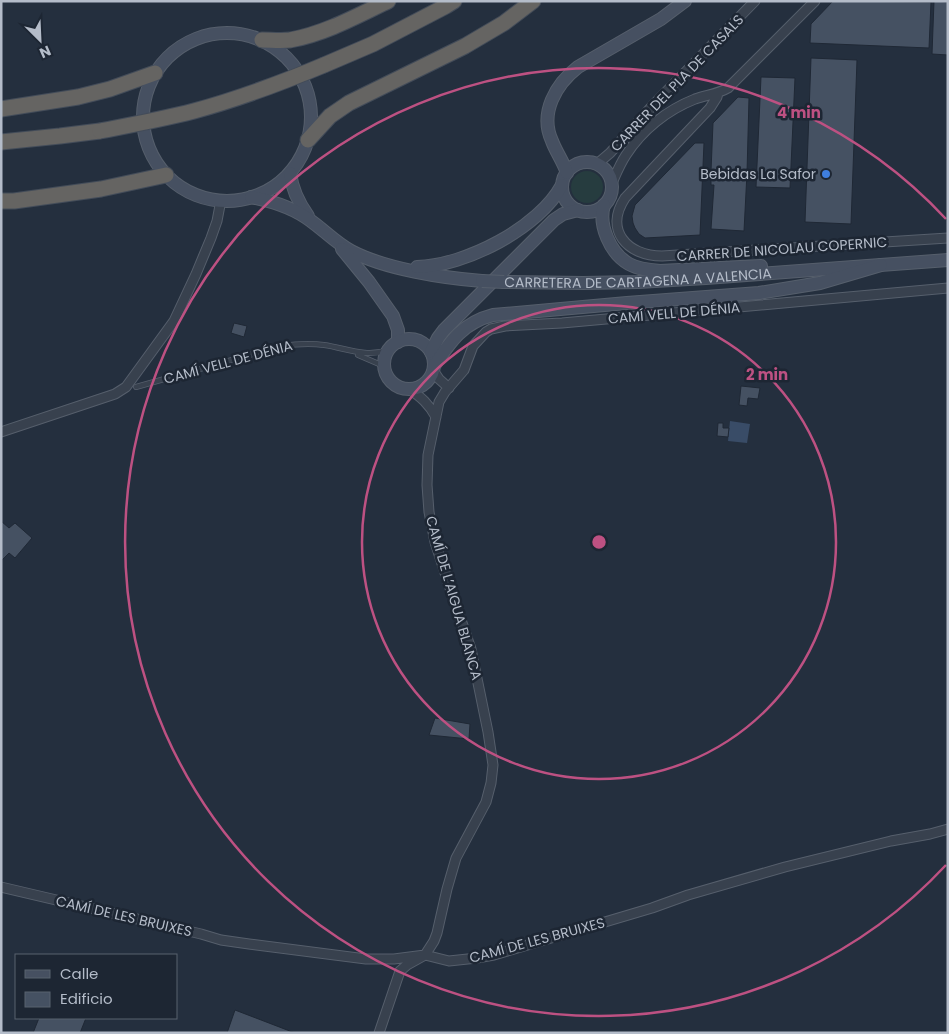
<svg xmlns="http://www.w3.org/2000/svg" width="949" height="1034" font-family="Poppins,sans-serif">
<rect width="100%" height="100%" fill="#242f3e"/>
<!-- green -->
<path fill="#263c3f" d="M571 187a16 16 0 1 1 32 0a16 16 0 1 1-32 0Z"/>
<!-- water -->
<path fill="#394c67" d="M 730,421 L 750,424 L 747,443 L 728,441 Z"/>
<!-- building -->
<path fill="#455162" stroke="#1f2835" d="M 833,1 L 931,2 L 929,48 L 810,43 L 811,24 Z
M 934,1 L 948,2 L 948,55 L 932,54 Z
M 811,58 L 857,60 L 851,224 L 805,222 Z
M 761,77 L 795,78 L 790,188 L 756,187 Z
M 738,97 L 749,98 L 747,173 L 711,171 L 713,123 Z
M 695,143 L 704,143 L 700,235 L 645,238 L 639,234 L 635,228 L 633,223 L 632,216 L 635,205 Z
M 711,171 L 747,173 L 744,231 L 711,229 L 714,185 L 711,185 Z
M 234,323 L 247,326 L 244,337 L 231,333 Z
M 741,386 L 760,388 L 758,399 L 748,398 L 747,406 L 739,405 Z
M 718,423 L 723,423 L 723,428 L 729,428 L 728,437 L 717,436 Z
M 1,521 L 9,528 L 15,523 L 32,538 L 15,558 L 9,553 L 1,561 Z
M 435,718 L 470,724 L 469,739 L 429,735 Z
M 235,1010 L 295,1033 L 227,1033 Z
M 39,1018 L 86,1018 L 80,1033 L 33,1033 Z"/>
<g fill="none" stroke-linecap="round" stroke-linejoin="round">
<!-- service casing -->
<g stroke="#565f6c" stroke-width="6">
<path id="service" d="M 358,355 L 379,364 L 385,369
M 136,387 L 281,346 C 296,344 309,343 324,345 C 346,348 365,358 388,350"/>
</g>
<!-- minor casing -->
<g stroke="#565f6c" stroke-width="11">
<path id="minor" d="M 718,93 L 717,97 L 710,108 L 625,198 C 604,230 627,256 662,256 L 948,238
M 597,164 L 610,153 L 654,104 L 755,1
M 612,183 C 616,174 620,164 626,155 C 642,130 667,110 695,99 C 706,95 718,94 728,88 L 815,1
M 433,370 L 439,379 L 449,388
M 409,389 C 421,397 429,404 436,417
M 1,432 L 115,394 L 126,387 L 174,321 L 196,274 L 211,238 L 217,221 L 221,200
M 1,887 L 201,934 L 221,940 L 249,944 L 366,959 L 394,959 L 425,955 L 449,961 L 477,958 L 494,955 L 652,908 L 688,895 L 785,867 L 891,841 L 930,834 L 948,829
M 379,1033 L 400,971 L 407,965 L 425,955 L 434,941 L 437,933 L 447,889 L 456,858 L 486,802 L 491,783 L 493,765 L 488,732 L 471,649 L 447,579 L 435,542 L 429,512 L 427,485 L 428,455 L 439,402 L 445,392 L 464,370 L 473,346 L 486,332 L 491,329 L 505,326 L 562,323 L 948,288"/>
</g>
<!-- secondary casing -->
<g stroke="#565f6c" stroke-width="14">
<g id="secondary">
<circle cx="227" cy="117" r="84"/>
<circle cx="587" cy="187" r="25"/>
<path d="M 290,173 C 292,189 298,202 308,216"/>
<path d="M 567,173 C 563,161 556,152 552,141 C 539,113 556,84 578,67 L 661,19 L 685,1"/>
<path d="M 251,197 C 272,201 294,208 311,221 C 325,231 336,243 351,251 C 385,269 443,278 482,281"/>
<path d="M 604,205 C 598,225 610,253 629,264 C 638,269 649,270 660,271 L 761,266"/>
<path d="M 342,249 L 369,282 L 393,316 L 398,330 L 398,342"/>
<path d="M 417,267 C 465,266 539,228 562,185"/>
<path id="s1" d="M 504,282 L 583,283 L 638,282 L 706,278 L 948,260"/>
<circle cx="409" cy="364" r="25"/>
<path d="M 431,352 L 438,338 L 444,330 L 554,220 L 563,214 L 578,210"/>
<path d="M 434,366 C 450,342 462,323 493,315 L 627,303 L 759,293 L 820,283 L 881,265"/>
</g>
</g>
<!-- trunk casing -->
<g stroke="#434c59" stroke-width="17">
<path id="trunk" d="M 262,40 C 271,40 281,41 290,40 C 324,34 357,16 388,1
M 324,65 L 373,44 L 446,6 L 454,1
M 1,109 L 78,97 L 110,89 L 155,73
M 308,140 L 330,116 L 349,103 L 465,46 L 504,23 L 533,1
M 1,142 L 60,136 L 100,131
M 1,201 L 14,201 L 101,189 L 166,175"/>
</g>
<!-- service -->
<use href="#service" stroke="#38414e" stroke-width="4.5"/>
<!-- minor -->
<use href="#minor" stroke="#38414e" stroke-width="9"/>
<!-- secondary -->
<use href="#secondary" stroke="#465061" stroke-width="12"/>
<!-- trunk -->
<use href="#trunk" stroke="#656462" stroke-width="15"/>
<!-- secondary-bridge casing -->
<g stroke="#565f6c" stroke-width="14" stroke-linecap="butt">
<path id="secondary-bridge" d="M 482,281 L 504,282"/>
</g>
<!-- trunk-bridge casing -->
<g stroke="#434c59" stroke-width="17" stroke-linecap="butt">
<path id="trunk-bridge" d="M 100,131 C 131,125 163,119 194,111 C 238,99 281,83 324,65"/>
</g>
<!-- secondary-bridge -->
<use href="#secondary-bridge" stroke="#465061" stroke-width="12"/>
<!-- trunk-bridge -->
<use href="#trunk-bridge" stroke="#656462" stroke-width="15"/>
</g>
<!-- distance rings -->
<g fill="none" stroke="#bd5182" stroke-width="2.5">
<circle cx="599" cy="542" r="237"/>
<path d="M946 865A474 474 0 1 1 946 219"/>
</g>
<!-- markers -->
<circle fill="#3f7fe0" stroke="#1d2633" stroke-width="2" cx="826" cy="174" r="5"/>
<g text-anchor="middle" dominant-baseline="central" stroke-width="5" stroke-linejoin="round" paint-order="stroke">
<!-- street labels -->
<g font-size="14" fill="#b4bcc9" stroke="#1d2633">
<text transform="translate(677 83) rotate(-46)">CARRER DEL PLA DE CASALS</text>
<text transform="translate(782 249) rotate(-4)">CARRER DE NICOLAU COPERNIC</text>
<text stroke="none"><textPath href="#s1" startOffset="134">CARRETERA DE CARTAGENA A VALENCIA</textPath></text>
<text transform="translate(674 313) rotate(-5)">CAMÍ VELL DE DÉNIA</text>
<text transform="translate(228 362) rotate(-15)">CAMÍ VELL DE DÉNIA</text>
<text transform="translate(454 598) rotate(74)">CAMÍ DE L’AIGUA BLANCA</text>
<text transform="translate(124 916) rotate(13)">CAMÍ DE LES BRUIXES</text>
<text transform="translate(537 940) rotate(-15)">CAMÍ DE LES BRUIXES</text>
</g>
<!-- poi labels -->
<g font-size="14" fill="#b4bcc9" stroke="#1d2633" text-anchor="end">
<text x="816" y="174">Bebidas La Safor</text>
</g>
</g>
<circle cx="599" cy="542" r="8" fill="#bd5182" stroke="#1d2633" stroke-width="2.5"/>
<g font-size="15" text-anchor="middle" font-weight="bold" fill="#bd5182" stroke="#1d2633" stroke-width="5" stroke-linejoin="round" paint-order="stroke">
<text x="799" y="118">4 min</text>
<text x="767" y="380">2 min</text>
</g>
<!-- border -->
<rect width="949" height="1034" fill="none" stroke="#b4bcc9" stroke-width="5"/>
<!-- legend -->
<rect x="15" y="954" width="162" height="65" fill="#1d2633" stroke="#59626f"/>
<rect x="25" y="970" width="25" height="8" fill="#465061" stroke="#59626f"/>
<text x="60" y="979" font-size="15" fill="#b4bcc9">Calle</text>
<rect x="25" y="992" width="25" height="15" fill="#455162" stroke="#59626f"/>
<text x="60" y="1004" font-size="15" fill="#b4bcc9">Edificio</text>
<!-- north arrow -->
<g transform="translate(40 40) rotate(156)" stroke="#1d2633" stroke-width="4" paint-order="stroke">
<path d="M0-4L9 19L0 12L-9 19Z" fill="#b4bcc9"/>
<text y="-8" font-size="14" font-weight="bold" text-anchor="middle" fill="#b4bcc9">N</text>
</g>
</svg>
